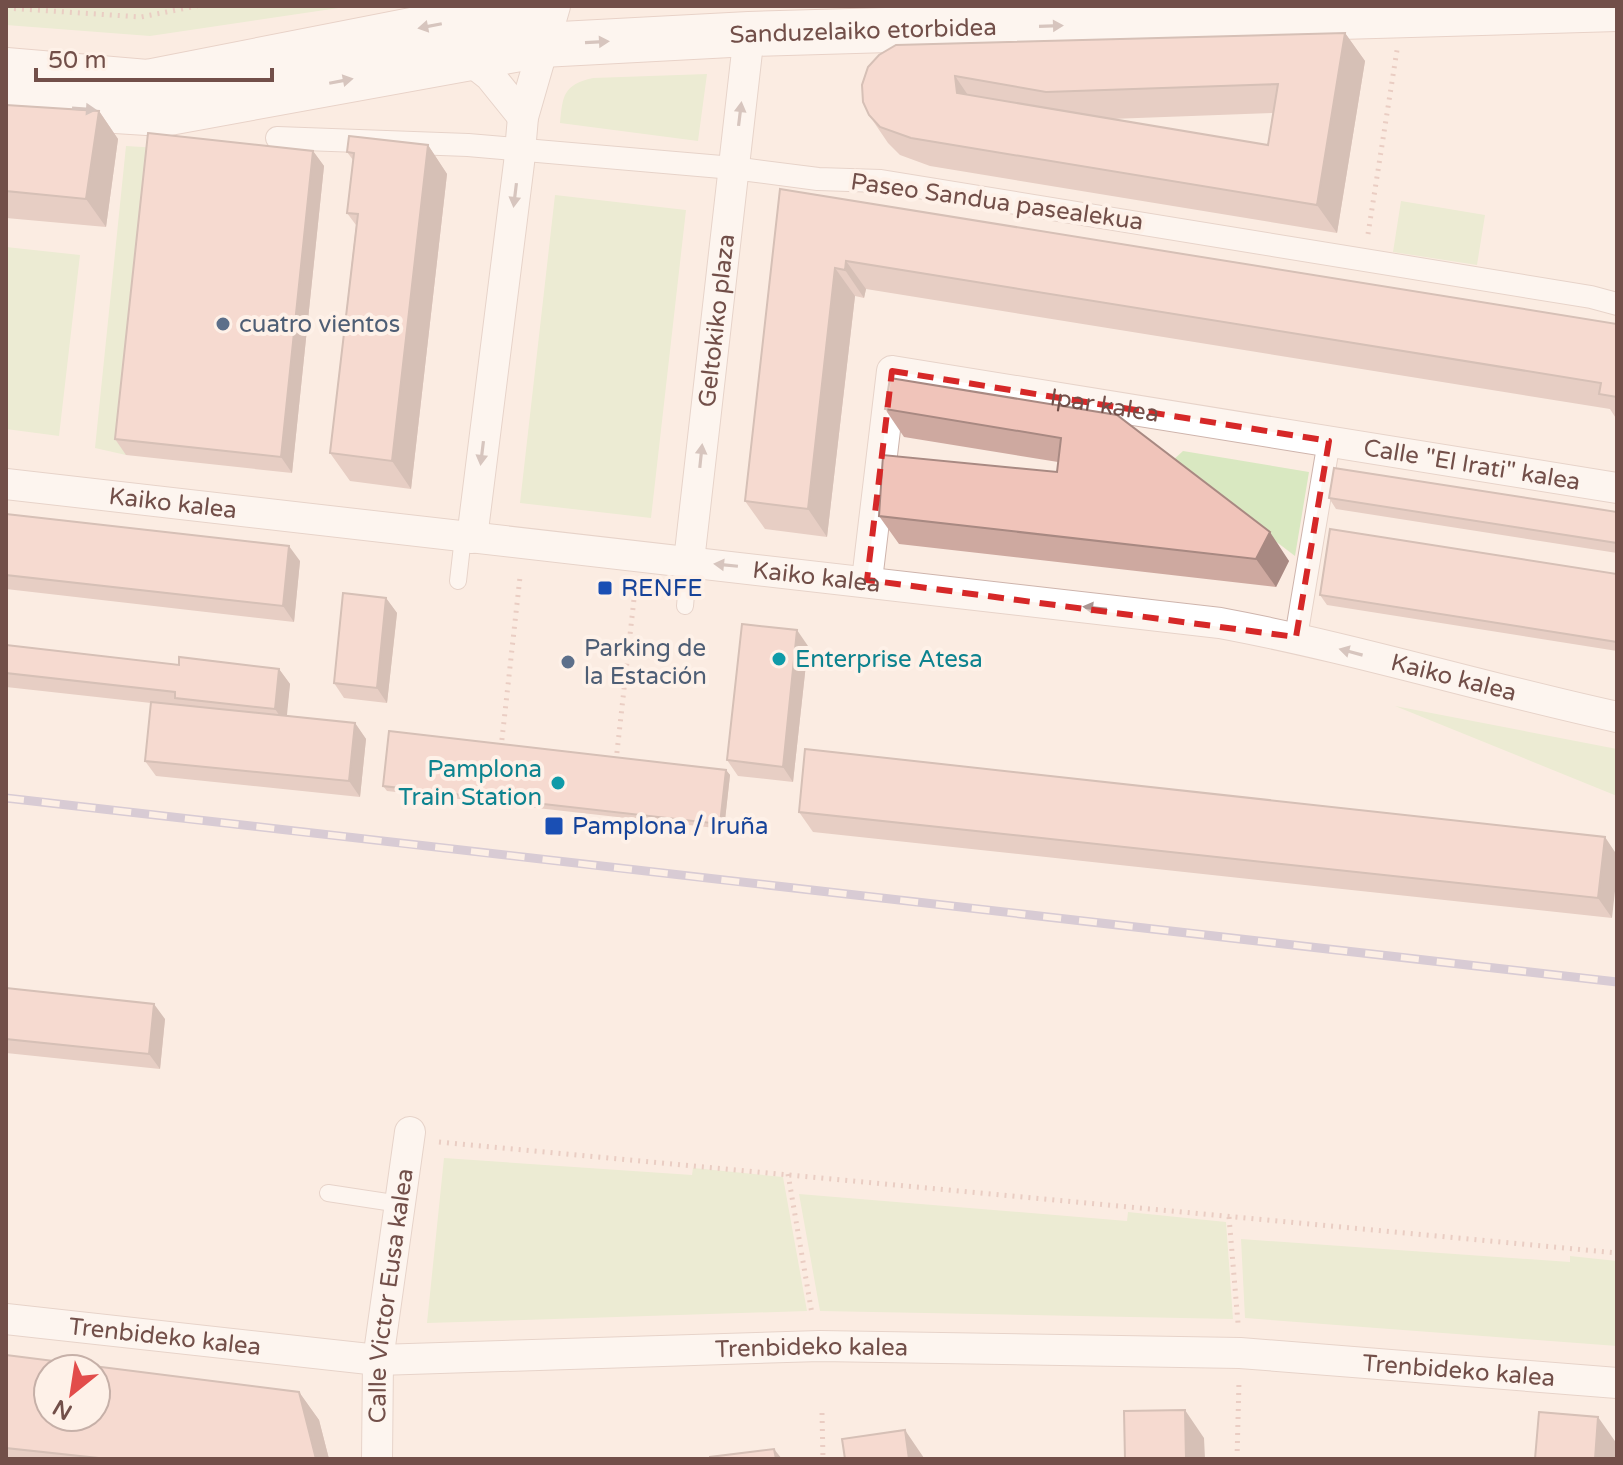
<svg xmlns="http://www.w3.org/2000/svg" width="1623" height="1465" font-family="'Varela Round',sans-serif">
<rect width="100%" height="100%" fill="#fbece2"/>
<!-- green -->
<path fill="#d9e8c1" d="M 6,6 L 352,6 L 150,36 L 6,25 Z
M 707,74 L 698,141 L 560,123 C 563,95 563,85 593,78 Z
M 126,146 L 159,148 L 126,455 L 95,448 Z
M 555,195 L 686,210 L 651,518 L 520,503 Z
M 1401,201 L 1485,215 L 1477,265 L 1393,252 Z
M 6,247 L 80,255 L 59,436 L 6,429 Z
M 1183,451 L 1309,472 L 1295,556 L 1171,462 Z
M 1395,706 L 1617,749 L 1617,796 Z
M 444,1158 L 692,1175 L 693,1168 L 783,1177 L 807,1311 L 427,1323 Z
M 799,1194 L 1127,1221 L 1128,1212 L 1226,1222 L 1233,1319 L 820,1311 Z
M 1241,1239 L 1570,1262 L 1570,1256 L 1617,1261 L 1617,1346 L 1245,1318 Z"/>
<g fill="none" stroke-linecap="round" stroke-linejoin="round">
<!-- service casing -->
<g stroke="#ceb4ac" stroke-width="18">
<path id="service" d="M 458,581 L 463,537
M 685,606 L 689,561
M 328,1193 L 400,1204"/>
</g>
<!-- pedestrian casing -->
<g stroke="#ceb4ac" stroke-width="24">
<path id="pedestrian" d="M 277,138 L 468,145 L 733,168 L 818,179 L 881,181 L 1591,297 L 1617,304
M 1296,637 L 1329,441"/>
</g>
<!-- minor casing -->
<g stroke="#ceb4ac" stroke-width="32">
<g id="minor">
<path d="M 466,57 L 490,76 L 523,117"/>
<path id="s1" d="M 6,484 L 1220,623 C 1354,648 1484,688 1617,717"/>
<path d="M 472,538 L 519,163 L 523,117 L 555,6"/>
<path id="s2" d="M 689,561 L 749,34"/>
<path id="s3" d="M 867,580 L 892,371 L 1617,488"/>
<path id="s4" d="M 6,1319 L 378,1360 L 820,1346 L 1240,1353 L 1617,1383"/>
<path id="s5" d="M 377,1459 L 378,1360 L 410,1132"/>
</g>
</g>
<!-- secondary casing -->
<g stroke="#d1b2a9" stroke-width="46">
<g id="secondary">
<path d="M 6,70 L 147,82 L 534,6"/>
<path id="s6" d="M 6,104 L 163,114 L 542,45 L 749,34 L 1617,9"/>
</g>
</g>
<!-- path -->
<path stroke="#d4a79e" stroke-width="5" stroke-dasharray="2 6" stroke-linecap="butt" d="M 6,8 L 141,17 L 197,6
M 1368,234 L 1397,50
M 501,748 L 520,577
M 616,761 L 635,590
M 439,1142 L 1617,1253
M 788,1174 L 812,1314
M 1229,1217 L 1238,1323
M 822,1413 L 823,1459
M 1237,1459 L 1239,1381"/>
<!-- service -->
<use href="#service" stroke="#fff" stroke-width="16"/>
<!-- pedestrian -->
<use href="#pedestrian" stroke="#fff" stroke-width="22"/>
<!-- minor -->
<use href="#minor" stroke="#fff" stroke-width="30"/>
<!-- secondary -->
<use href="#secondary" stroke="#fff" stroke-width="44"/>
<!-- rail casing -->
<g stroke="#ada2c4" stroke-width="9">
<path id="rail" d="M 6,798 L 1617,982"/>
</g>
<!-- rail -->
<use href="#rail" stroke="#fef1e8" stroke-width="6" stroke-dasharray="18" stroke-linecap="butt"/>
</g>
<!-- wall -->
<path fill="#cea9a0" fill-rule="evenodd" d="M 1345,33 L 1365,61 L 1337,233 L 930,166 L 900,155 L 888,143 L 869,115 L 862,85 ZM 1273,113 L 1268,145 L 1111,119 Z
M 6,105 L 99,111 L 118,139 L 106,227 L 6,218 Z
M 428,145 L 447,174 L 411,489 L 350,481 L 330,453 L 356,225 L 347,213 L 353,160 L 347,152 Z
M 313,151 L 324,166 L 292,473 L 126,455 L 115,439 Z
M 780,189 L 1617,324 L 1617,420 L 1610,409 L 866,289 L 864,298 L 855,296 L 827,537 L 765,529 L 745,501 Z
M 885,409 L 1117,415 L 1289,561 L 1276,587 L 899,544 L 879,516 L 1057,472 L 1058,462 L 904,437 Z
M 1329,498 L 1617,512 L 1617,553 L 1336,509 Z
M 6,514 L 300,561 L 294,622 L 6,589 Z
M 1617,574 L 1617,651 L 1327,605 L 1320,595 Z
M 386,598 L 397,613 L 387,703 L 344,698 L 334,683 Z
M 6,645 L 179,665 L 279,669 L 290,684 L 286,716 L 355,723 L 366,739 L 360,797 L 156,776 L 145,761 L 151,703 L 6,687 Z
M 808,646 L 793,782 L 738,776 L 727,760 Z
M 726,770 L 730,775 L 724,829 L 387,791 L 383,786 Z
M 799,812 L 1605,837 L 1612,918 L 813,832 Z
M 6,988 L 165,1019 L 160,1069 L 6,1053 Z
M 6,1355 L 299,1392 L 319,1420 L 329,1459 L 6,1459 Z"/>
<!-- shaded-wall -->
<path fill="#a88982" d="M 1345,33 L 1365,61 L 1337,233 L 1317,205 Z
M 955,76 L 974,104 L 957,93 Z
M 99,111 L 118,139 L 106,227 L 86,199 Z
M 428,145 L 447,174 L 411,489 L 392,461 Z
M 313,151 L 324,166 L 292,473 L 281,457 Z
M 846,261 L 866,289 L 864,298 L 845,270 Z
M 835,268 L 855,296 L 827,537 L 808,509 Z
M 1270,532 L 1289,561 L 1276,587 L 1256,559 Z
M 289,546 L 300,561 L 294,622 L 283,606 Z
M 386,598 L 397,613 L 387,703 L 377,688 Z
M 797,630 L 808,646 L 793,782 L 783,767 Z
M 279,669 L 290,684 L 286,725 L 275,709 Z
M 355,723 L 366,739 L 360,797 L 349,781 Z
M 726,770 L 730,775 L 724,829 L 720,824 Z
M 1605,837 L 1617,855 L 1617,873 L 1612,918 L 1598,898 Z
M 154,1004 L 165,1019 L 160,1069 L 149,1054 Z
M 299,1392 L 319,1420 L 329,1459 L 316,1459 Z
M 1185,1410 L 1204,1438 L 1205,1459 L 1186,1459 Z
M 1598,1417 L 1617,1444 L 1616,1459 L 1595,1459 Z
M 905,1430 L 924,1458 L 924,1459 L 909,1459 Z
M 774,1449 L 782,1459 L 776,1459 Z"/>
<!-- building -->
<path fill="#f0c4ba" stroke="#a88982" stroke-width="2" fill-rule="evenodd" d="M 1345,33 L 1317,205 L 911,138 L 880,127 L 869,115 L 863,102 L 862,85 L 868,67 L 879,55 L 896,45 ZM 955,76 L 1046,92 L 1278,84 L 1268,145 L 957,93 Z
M 6,105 L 99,111 L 86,199 L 6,191 Z
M 148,133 L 313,151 L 281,457 L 115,439 Z
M 349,136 L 428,145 L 392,461 L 330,453 L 358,214 L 347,213 L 354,153 L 347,152 Z
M 780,189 L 1617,324 L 1617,397 L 1599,394 L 1601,383 L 846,261 L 845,270 L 835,268 L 808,509 L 745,501 Z
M 890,378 L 1117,415 L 1270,532 L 1256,559 L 879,516 L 883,455 L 1057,472 L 1061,438 L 885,409 Z
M 1334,468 L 1617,512 L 1617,543 L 1329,498 Z
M 6,514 L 289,546 L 283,606 L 6,575 Z
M 1330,529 L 1617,574 L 1617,642 L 1320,595 Z
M 343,593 L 386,598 L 377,688 L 334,683 Z
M 742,624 L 797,630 L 783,767 L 727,760 Z
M 6,645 L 179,665 L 179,657 L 279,669 L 275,709 L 175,698 L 175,692 L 6,673 Z
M 151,702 L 355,723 L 349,781 L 145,761 Z
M 389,731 L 726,770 L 720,824 L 383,786 Z
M 805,749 L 1605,837 L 1598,898 L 799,812 Z
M 6,988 L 154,1004 L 149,1054 L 6,1039 Z
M 6,1355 L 299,1392 L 316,1459 L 108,1459 L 6,1448 ZM 48,1369 L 96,1369 L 96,1417 L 48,1417 Z
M 1185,1410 L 1186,1459 L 1125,1459 L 1124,1411 Z
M 1539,1412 L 1598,1417 L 1595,1459 L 1535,1459 Z
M 905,1430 L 909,1459 L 845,1459 L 842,1439 Z
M 774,1449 L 776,1459 L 710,1459 L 710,1457 Z"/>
<!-- one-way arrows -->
<defs><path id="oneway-solid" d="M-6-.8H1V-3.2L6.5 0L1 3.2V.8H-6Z" transform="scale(2)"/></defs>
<g fill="#aa9592">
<use href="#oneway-solid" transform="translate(430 26) rotate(169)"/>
<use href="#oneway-solid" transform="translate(1051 26) rotate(-2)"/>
<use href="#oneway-solid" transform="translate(597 42) rotate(-3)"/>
<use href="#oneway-solid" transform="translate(341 81) rotate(-11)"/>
<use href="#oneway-solid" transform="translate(84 109) rotate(4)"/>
<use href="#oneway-solid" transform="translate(740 114) rotate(-83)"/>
<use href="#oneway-solid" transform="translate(515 195) rotate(97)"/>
<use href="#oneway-solid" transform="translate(482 453) rotate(97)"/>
<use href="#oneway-solid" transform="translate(701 456) rotate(-84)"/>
<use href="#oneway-solid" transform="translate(726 565) rotate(-174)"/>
<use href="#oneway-solid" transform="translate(1095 608) rotate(-173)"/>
<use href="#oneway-solid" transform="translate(1351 652) rotate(-165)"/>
</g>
<!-- marked area -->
<path d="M0 0H1623V1465H0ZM 892,371 L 1329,441 L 1296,637 L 867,580 Z" fill="#fbece2" fill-opacity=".55" fill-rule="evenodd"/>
<path fill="none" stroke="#d62828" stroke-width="6" stroke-dasharray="16 10" stroke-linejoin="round" d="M 892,371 L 1329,441 L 1296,637 L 867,580 Z"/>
<!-- markers -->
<g fill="#5c6f8a" stroke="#fef1e8" stroke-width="3">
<circle cx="223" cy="324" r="8"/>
<circle cx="568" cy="662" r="8"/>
</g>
<g fill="#1a4fb4" stroke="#fef1e8" stroke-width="3">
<rect x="597" y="580" width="16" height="16" rx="4"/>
<rect x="544" y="816" width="20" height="20" rx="4"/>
</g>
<g fill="#0f9aa8" stroke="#fef1e8" stroke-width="3">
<circle cx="779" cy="659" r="8"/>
<circle cx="558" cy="783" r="8"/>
</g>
<g text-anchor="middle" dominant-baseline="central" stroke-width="8" stroke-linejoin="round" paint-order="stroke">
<!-- street labels -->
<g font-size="24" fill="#724f49" stroke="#fef1e8">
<text stroke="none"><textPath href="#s6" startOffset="864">Sanduzelaiko etorbidea</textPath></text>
<text transform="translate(997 202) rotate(8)">Paseo Sandua pasealekua</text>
<text stroke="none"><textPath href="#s2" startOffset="242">Geltokiko plaza</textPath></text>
<text stroke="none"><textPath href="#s3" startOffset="426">Ipar kalea</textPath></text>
<text stroke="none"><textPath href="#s3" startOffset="798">Calle "El Irati" kalea</textPath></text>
<text stroke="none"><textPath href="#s1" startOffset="168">Kaiko kalea</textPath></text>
<text stroke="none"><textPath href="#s1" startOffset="816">Kaiko kalea</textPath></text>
<text stroke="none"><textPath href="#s1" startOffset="1462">Kaiko kalea</textPath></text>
<text stroke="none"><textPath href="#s5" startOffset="164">Calle Victor Eusa kalea</textPath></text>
<text stroke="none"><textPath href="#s4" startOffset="160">Trenbideko kalea</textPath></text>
<text stroke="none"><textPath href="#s4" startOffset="808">Trenbideko kalea</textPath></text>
<text stroke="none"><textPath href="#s4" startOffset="1456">Trenbideko kalea</textPath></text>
</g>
<!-- service labels -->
<g font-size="24" fill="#4e5e75" stroke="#fef1e8" text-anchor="start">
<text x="239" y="324">cuatro vientos</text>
<text x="584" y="648">Parking de<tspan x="584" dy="28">la Estación</tspan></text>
</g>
<!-- transit labels -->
<g font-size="24" fill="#164399" stroke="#fef1e8" text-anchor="start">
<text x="621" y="588">RENFE</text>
<text x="572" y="826">Pamplona / Iruña</text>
</g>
<!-- culture labels -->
<g font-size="24" fill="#0d838f" stroke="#fef1e8" text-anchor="start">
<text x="795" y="659">Enterprise Atesa</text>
<text x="542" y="769" text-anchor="end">Pamplona<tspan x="542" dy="28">Train Station</tspan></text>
</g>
</g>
<!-- border -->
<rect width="1623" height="1465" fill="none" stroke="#724f49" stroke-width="16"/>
<!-- north arrow -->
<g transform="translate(72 1393) rotate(210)"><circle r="38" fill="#fef1e8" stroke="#c6b0a8" stroke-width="2"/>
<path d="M0-6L14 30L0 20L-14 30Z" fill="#e24c4a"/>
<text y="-12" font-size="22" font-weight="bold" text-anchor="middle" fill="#724f49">N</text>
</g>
<!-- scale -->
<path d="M36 68v12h236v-12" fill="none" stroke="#724f49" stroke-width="4"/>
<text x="48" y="68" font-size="24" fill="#724f49" stroke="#fef1e8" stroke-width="6" paint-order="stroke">50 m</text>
</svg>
